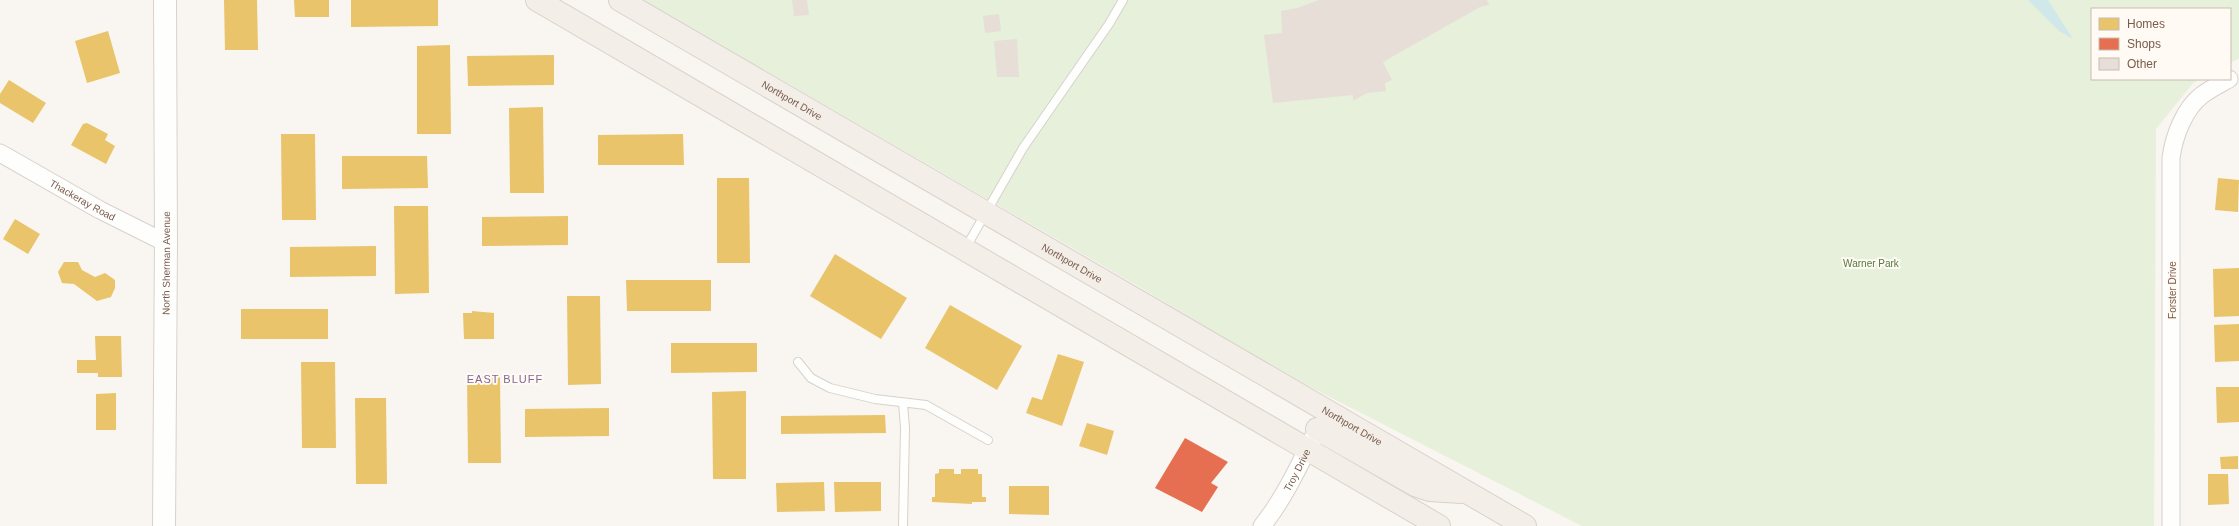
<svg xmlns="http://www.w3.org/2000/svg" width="2239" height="526" font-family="Arial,sans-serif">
<rect width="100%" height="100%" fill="#f9f5f0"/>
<!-- green -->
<path fill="#e7f0db" d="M 643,0 L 2239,0 L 2239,58 L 2230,63 L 2230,9 L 2092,9 L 2092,79 L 2201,79 L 2193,83 L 2156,129 L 2154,526 L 1582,526 L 1275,369 L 1138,286 Z"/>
<!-- water -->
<path fill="#d0e8ea" d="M 2028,0 L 2048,0 L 2073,39 L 2059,31 Z"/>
<!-- homes -->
<path fill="#e9c46a" d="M 224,0 L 257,0 L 258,50 L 225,50 Z
M 294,0 L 329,0 L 329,17 L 295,17 Z
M 351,0 L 438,0 L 438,26 L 351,27 Z
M 108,31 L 120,73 L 87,83 L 75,41 Z
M 450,45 L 451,134 L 417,134 L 417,46 Z
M 554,55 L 554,85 L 468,86 L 467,56 Z
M 9,80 L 46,103 L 33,123 L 0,103 L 0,94 Z
M 543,107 L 544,193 L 510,193 L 509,108 Z
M 87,123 L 108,134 L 105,140 L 115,146 L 106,164 L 71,145 L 83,124 Z
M 281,134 L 315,134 L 316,220 L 282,220 Z
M 683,134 L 684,165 L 598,165 L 598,135 Z
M 342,156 L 427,156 L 428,188 L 342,189 Z
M 717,178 L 749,178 L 750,263 L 717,263 Z
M 2218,178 L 2239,180 L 2238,212 L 2215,210 Z
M 394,206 L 428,206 L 429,293 L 395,294 Z
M 568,216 L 568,245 L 482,246 L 482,217 Z
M 15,219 L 40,234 L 28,254 L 3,239 Z
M 376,246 L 376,276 L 290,277 L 290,247 Z
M 835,254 L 907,298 L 881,339 L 810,296 Z
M 64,262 L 78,262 L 82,270 L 95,277 L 105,273 L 115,280 L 115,288 L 111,297 L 97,301 L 74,284 L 62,283 L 58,272 Z
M 2239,268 L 2239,316 L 2214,317 L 2213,269 Z
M 626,280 L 711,280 L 711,311 L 627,311 Z
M 567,296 L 600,296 L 601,384 L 568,385 Z
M 950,305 L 1022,346 L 997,390 L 925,348 Z
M 241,309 L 328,309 L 328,339 L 241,339 Z
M 472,311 L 494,313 L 494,339 L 464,339 L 463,313 L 472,313 Z
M 2239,324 L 2239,361 L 2215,362 L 2214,325 Z
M 95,336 L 121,336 L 122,377 L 98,377 L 98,373 L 77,373 L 77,360 L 96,360 Z
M 671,343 L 757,343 L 757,372 L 671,373 Z
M 1058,354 L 1084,362 L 1062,426 L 1026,413 L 1032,397 L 1042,400 Z
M 301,362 L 335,362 L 336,448 L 302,448 Z
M 467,376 L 500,376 L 501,463 L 468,463 Z
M 2216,387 L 2239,387 L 2239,422 L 2217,423 Z
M 746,391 L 746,479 L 713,479 L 712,392 Z
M 116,393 L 116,430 L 96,430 L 96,394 Z
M 355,398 L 386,398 L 387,484 L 356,484 Z
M 609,408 L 609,436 L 525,437 L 525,409 Z
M 885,415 L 886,433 L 781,434 L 781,416 Z
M 1087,423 L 1114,431 L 1107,455 L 1079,446 Z
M 2238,456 L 2238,469 L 2221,469 L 2220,457 Z
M 939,469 L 954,469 L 954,474 L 961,474 L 961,469 L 978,469 L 978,474 L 982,474 L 982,497 L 986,497 L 986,502 L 972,502 L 972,504 L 932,502 L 932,497 L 935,497 L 935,474 L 939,473 Z
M 2208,474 L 2228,474 L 2229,504 L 2208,505 Z
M 824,482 L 825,511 L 777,512 L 776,483 Z
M 834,482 L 881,482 L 881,511 L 835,512 Z
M 1009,486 L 1049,486 L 1049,515 L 1009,514 Z"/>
<!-- shops -->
<path fill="#e76f51" d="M 1185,438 L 1228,462 L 1211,483 L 1218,487 L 1202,512 L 1155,488 Z"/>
<!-- building -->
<path fill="#e6ded7" d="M 792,0 L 807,0 L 809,15 L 794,16 Z
M 1319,0 L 1487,0 L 1489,5 L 1480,7 L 1383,62 L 1392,80 L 1385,83 L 1386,91 L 1367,93 L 1353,101 L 1353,95 L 1273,103 L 1264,35 L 1282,33 L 1281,11 L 1297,8 Z
M 999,14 L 1001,31 L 985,33 L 983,16 Z
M 1017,39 L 1019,77 L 997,77 L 994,41 Z"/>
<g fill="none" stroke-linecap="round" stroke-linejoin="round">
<!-- lane casing -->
<g stroke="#d7d1cb" stroke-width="10">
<path id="lane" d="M 965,249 L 1023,148 L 1109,24 L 1123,0
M 798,362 L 811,378 L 830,388 L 875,399 L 926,405 L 988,440
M 903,526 L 905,428 L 903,403"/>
</g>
<!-- street casing -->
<g stroke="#d7d1cb" stroke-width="19">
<g id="street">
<path id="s1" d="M 0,153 L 100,210 L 166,243"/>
<path id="s2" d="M 1262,526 C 1283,500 1298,468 1313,438"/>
<path d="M 2171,526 L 2171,158 C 2174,136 2184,109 2202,95 C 2210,89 2220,84 2229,79"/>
</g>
</g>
<!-- secondary casing -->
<g stroke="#d9d2cb" stroke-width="24">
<g id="secondary">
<path id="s3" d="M 164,526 L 166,243 L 165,0"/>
</g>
</g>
<!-- primary casing -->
<g stroke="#dad1cc" stroke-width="24">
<g id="primary">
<path d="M 537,0 L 1439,526"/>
<path id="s4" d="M 620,0 L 1525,526"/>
<path d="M 1317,429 L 1415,485 L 1430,490 L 1461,492"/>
</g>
</g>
<!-- lane -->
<use href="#lane" stroke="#fefefd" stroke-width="8"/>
<!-- street -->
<use href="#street" stroke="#fefefd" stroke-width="17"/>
<!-- secondary -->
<use href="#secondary" stroke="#fefefd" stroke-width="22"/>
<!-- primary -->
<use href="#primary" stroke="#f3eee8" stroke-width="22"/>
</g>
<g text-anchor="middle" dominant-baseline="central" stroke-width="4" stroke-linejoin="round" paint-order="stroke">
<!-- street labels -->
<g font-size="10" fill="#7a5c4d" stroke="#fffaf3">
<text stroke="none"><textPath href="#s4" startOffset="199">Northport Drive</textPath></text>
<text stroke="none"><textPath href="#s1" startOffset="95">Thackeray Road</textPath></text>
<text stroke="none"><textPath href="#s4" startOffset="523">Northport Drive</textPath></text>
<text stroke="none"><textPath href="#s3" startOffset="263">North Sherman Avenue</textPath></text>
<text transform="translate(2172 290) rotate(-90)">Forster Drive</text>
<text stroke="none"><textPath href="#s4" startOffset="847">Northport Drive</textPath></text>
<text stroke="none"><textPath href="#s2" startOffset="66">Troy Drive</textPath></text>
</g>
<!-- park labels -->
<g font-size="10" fill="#537a41" stroke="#fffaf3">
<text x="1871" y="263">Warner Park</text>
</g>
<!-- neighbourhood labels -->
<g font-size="11" letter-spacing="1" fill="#846695" stroke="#fffaf3">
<text x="505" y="379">EAST BLUFF</text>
</g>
</g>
<!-- legend -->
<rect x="2091" y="8" width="140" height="72" fill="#fffaf3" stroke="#cabbb1"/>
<rect x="2099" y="18" width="20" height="12" fill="#e9c46a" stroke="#cabbb1"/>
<text x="2127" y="28" font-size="12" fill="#7a5c4d">Homes</text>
<rect x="2099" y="38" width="20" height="12" fill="#e76f51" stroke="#cabbb1"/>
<text x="2127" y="48" font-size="12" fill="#7a5c4d">Shops</text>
<rect x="2099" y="58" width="20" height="12" fill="#e6ded7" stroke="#cabbb1"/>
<text x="2127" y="68" font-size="12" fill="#7a5c4d">Other</text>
</svg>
